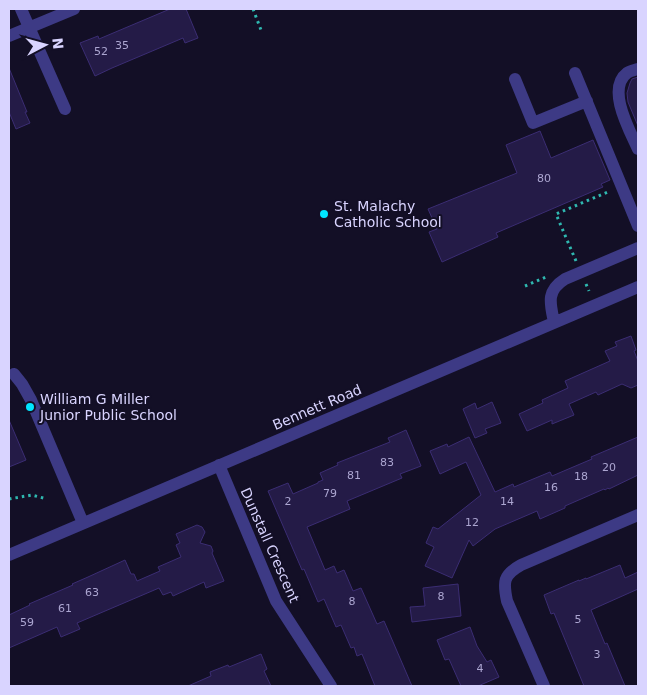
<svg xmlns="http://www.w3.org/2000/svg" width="647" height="695" font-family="'DejaVu Sans',sans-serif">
<rect width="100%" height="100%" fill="#130f26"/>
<!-- building -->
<path fill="#241b47" stroke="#3b2d73" d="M 170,9 L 186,9 L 198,38 L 185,43 L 183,38 L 112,68 L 95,76 L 80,43 L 98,36 L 99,39 Z
M 9,68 L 27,112 L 25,112 L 30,123 L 16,129 L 9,112 Z
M 638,77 L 638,126 L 628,102 L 627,93 L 630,83 L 632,79 Z
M 540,131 L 551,158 L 593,140 L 610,180 L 601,184 L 603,187 L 496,233 L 498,237 L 442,262 L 429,232 L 437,229 L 428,209 L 517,173 L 506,145 Z
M 631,336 L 636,350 L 634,351 L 638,361 L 638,385 L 631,388 L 622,384 L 598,395 L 596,392 L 569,404 L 574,415 L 552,424 L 552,420 L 527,431 L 519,414 L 543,403 L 542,400 L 568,388 L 565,381 L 610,361 L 605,351 L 617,346 L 615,342 Z
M 492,402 L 501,423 L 485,429 L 487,433 L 475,438 L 463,409 L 475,403 L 477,409 Z
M 9,420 L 26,460 L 9,467 Z
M 406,430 L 421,466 L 400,474 L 402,478 L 347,501 L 350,509 L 307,527 L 325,570 L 334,566 L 337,573 L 344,570 L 353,591 L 361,588 L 377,624 L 384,621 L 412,686 L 375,686 L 362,654 L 357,656 L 354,647 L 351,648 L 341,625 L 336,627 L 324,599 L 318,602 L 304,569 L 302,570 L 268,491 L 288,483 L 293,494 L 318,483 L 318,482 L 323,480 L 320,473 L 338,465 L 337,463 L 390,442 L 388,438 Z
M 469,437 L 495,492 L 513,484 L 514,487 L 550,472 L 552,476 L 592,459 L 591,457 L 638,437 L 638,475 L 609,489 L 608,488 L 605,490 L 604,489 L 565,506 L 565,508 L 540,519 L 537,511 L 495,529 L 473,546 L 469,540 L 452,578 L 425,566 L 434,547 L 426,543 L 433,527 L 438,529 L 481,495 L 466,462 L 440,474 L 430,451 L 447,444 L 448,447 Z
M 197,525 L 202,527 L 205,532 L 200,543 L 211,546 L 213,551 L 212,553 L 224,581 L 206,588 L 204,582 L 173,596 L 171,592 L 163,595 L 159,588 L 77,623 L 80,629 L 61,637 L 57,627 L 9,648 L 9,615 L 30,605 L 29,604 L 73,585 L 72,584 L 88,577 L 125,560 L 131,574 L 134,574 L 137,581 L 160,571 L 158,567 L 181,557 L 176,545 L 180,543 L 176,534 Z
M 620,565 L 625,578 L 638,572 L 638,589 L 591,610 L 605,644 L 607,643 L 625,686 L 584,686 L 554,613 L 551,614 L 544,595 L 579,580 L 579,581 L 586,578 L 586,579 Z
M 458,584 L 461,616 L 412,622 L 410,607 L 425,606 L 423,588 Z
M 470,627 L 477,646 L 487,662 L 491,660 L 499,677 L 478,686 L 461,686 L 449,659 L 445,660 L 437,640 Z
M 261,654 L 267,669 L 264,671 L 271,686 L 188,686 L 211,676 L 210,672 L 228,665 L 229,667 Z"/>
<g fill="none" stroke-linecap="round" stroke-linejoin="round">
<!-- path -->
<path stroke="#2fb8b0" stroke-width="3" stroke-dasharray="2.5 4" stroke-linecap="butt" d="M 253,9 L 261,30
M 576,261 L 556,214 L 610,191
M 586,284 L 589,291
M 525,286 L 546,277
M 9,499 L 32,495 L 47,499"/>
<!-- minor -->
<path stroke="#3d3a85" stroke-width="12" d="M 21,9 L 65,109
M 9,36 L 74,9
M 638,69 C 635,70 630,71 627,73 C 606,89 630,131 638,149
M 575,73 L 638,226
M 515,79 L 533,123 L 587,101
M 554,322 C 550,303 546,291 565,279 L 638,248
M 14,374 L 22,384 L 31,400 L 83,523
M 219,465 L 276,601 L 331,686
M 9,555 L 638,287
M 544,686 L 507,601 C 503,582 503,575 521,565 L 638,515"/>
</g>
<!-- markers -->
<g fill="#00e5ff" stroke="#130f26" stroke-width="2">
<circle cx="324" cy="214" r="5"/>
<circle cx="30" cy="407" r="5"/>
</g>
<g text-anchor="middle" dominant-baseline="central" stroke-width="4" stroke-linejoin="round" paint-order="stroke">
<!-- number labels -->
<g font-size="11" fill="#aca6d1">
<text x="122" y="45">35</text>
<text x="101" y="51">52</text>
<text x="544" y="178">80</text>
<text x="387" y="462">83</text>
<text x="609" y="467">20</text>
<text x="354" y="475">81</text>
<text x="581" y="476">18</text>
<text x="551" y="487">16</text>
<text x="330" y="493">79</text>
<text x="288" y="501">2</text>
<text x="507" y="501">14</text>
<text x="472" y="522">12</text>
<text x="92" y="592">63</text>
<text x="441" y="596">8</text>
<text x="352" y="601">8</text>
<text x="65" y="608">61</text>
<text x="578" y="619">5</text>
<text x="27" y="622">59</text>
<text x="597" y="654">3</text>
<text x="480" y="668">4</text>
</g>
<!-- poi labels -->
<g font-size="14" fill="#d9d4ff" stroke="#130f26" text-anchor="start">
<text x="334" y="206">St. Malachy<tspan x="334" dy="16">Catholic School</tspan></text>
<text x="40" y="399">William G Miller<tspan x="40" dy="16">Junior Public School</tspan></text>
</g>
<!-- street labels -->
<g font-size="14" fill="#d9d4ff" stroke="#130f26">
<text transform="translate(317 407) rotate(-23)">Bennett Road</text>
<text transform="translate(270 545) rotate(66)">Dunstall Crescent</text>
</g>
</g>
<!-- border -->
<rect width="647" height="695" fill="none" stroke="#d9d4ff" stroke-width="20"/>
<!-- north arrow -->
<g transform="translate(45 45) rotate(84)" stroke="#130f26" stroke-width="4" paint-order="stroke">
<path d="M0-4L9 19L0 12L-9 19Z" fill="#d9d4ff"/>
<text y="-8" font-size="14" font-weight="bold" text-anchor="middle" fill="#d9d4ff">N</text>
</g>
</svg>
